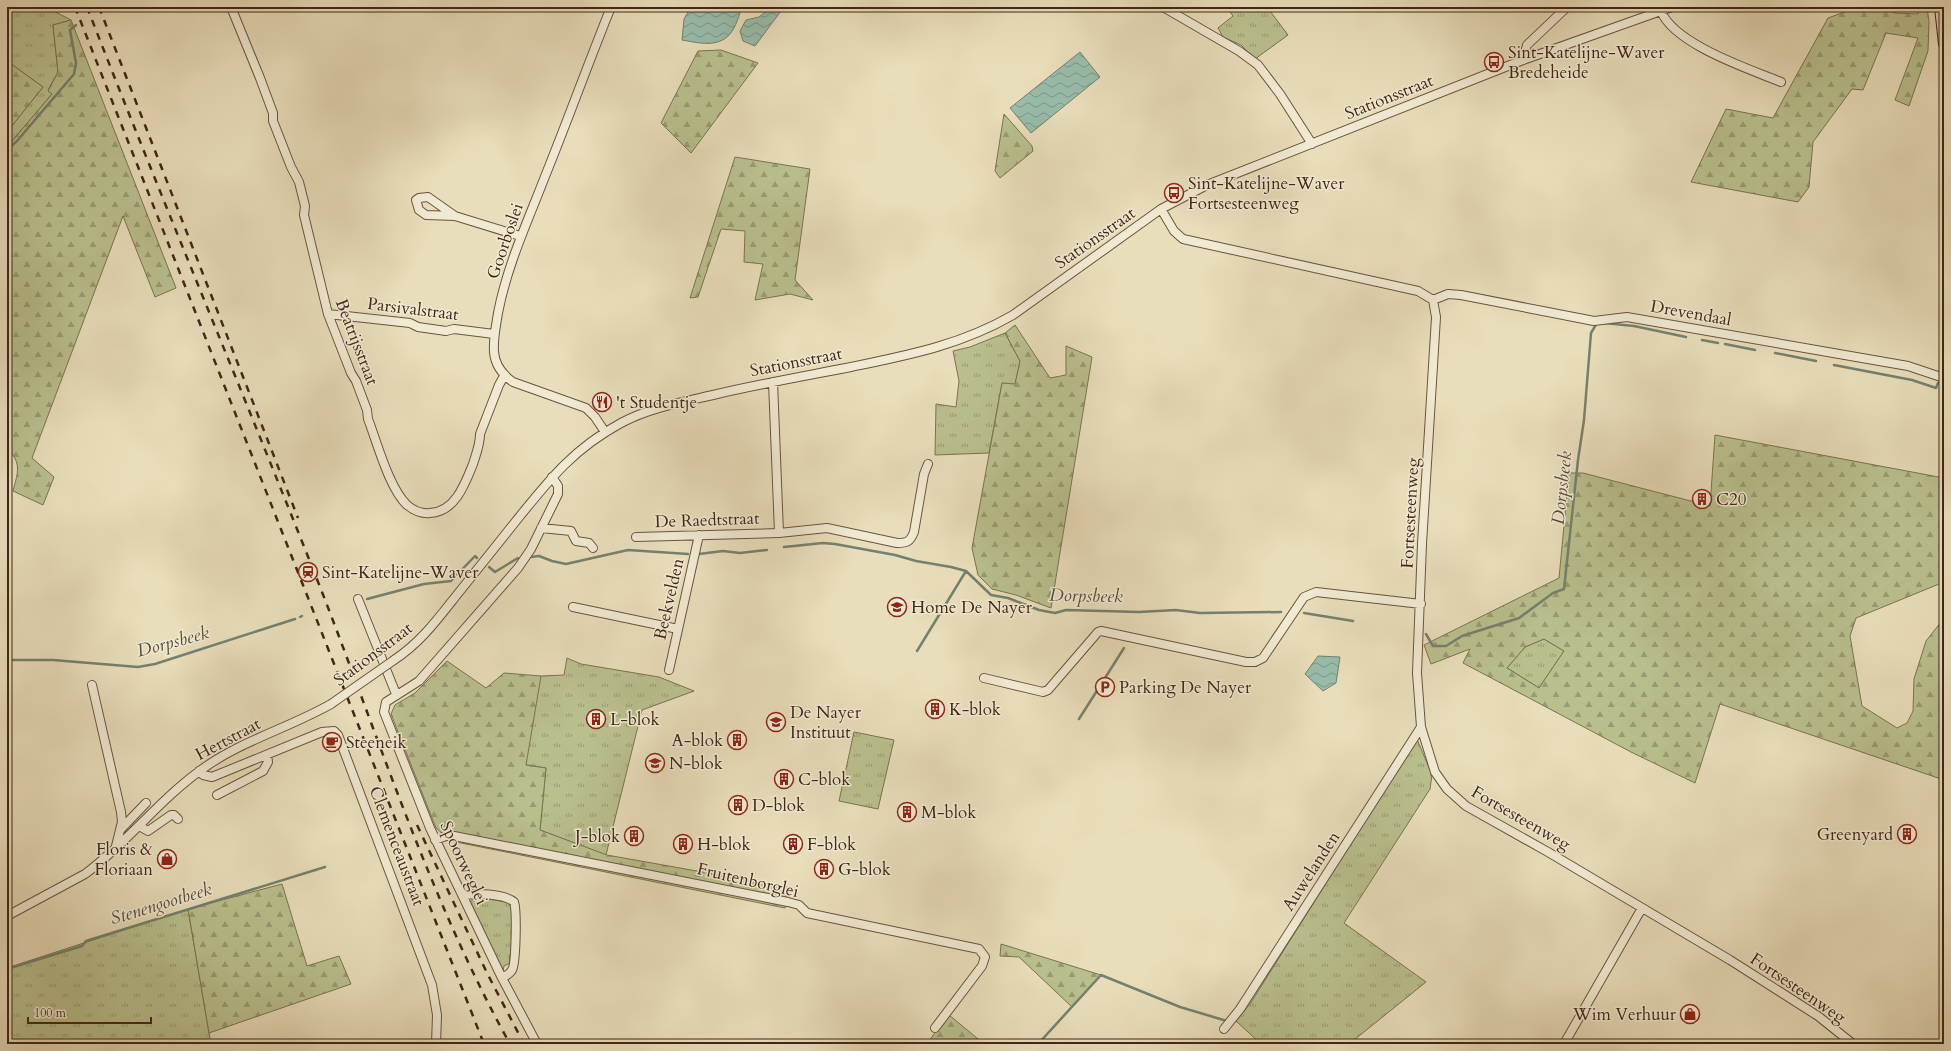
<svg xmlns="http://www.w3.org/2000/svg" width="1951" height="1051" font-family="Cardo,serif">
<defs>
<pattern id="grass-tufts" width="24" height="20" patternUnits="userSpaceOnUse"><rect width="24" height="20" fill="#b9c08e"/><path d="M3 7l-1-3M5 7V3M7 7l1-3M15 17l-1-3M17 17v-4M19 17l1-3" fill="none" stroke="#989c73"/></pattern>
<pattern id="forest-firs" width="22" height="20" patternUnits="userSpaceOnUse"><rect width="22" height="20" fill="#b9c08e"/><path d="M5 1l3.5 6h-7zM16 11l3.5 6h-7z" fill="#989c73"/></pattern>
<pattern id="water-waves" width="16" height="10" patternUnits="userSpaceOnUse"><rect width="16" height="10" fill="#98bdab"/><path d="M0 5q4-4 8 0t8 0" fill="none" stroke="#7d998a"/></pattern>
</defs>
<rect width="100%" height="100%" fill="#e9debb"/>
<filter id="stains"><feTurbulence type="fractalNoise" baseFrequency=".005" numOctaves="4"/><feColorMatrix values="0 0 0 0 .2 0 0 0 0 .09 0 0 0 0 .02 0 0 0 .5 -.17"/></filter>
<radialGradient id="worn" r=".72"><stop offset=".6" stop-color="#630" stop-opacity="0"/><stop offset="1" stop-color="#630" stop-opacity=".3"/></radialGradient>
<!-- grass -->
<path fill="url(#grass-tufts)" stroke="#7c7352" d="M 7,7 L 46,7 L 71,20 L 53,25 L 58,72 L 48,90 L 52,94 L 7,147 L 7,132 L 43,87 L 7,61 Z
M 1226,7 L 1267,7 L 1288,35 L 1255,59 L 1241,45 L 1223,37 L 1218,28 L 1233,16 Z
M 1005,333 L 1020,361 L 1015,385 L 1002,383 L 989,453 L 935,455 L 936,404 L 956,407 L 959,381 L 953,351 L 970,347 Z
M 1544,639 L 1564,651 L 1539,688 L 1507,668 L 1525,647 Z
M 567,658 L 581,664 L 659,677 L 694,691 L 642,710 L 606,855 L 540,830 L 546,768 L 526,765 L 530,681 L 541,676 L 564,675 Z
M 854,732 L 894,740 L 878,809 L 839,801 Z
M 1417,739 L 1432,775 L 1430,789 L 1344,923 L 1426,982 L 1349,1044 L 1261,1044 L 1236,1021 L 1250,1004 Z
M 476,897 L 507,902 L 511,906 L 513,928 L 511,931 L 512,952 L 509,956 L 510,963 L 504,966 L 503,971 L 470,902 Z
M 188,909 L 211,1044 L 7,1044 L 7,968 Z"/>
<!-- forest -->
<path fill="url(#forest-firs)" stroke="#7c7352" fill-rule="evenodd" d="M 1858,7 L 1880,7 L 1895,13 L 1918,14 L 1917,7 L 1927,7 L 1929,22 L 1928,51 L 1909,106 L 1895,100 L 1918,38 L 1886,33 L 1863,90 L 1852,89 L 1813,142 L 1809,187 L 1798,202 L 1691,182 L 1726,109 L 1773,118 L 1828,18 Z
M 71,20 L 176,288 L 155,297 L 123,216 L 32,458 L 54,477 L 43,505 L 13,491 C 18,472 22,463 7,448 L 7,147 L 52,94 L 48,91 L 58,72 L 53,25 Z
M 721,50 L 758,63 L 691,153 L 661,123 L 698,51 Z
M 7,61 L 43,87 L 7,132 Z
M 1004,114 L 1032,146 L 1033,151 L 1000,178 L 995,171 Z
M 735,157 L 810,169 L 795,280 L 813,300 L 790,294 L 755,300 L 763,264 L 744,262 L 745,231 L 721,229 L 698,297 L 690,298 Z
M 1015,325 L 1050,378 L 1066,375 L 1066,346 L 1092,357 L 1051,608 L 1016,595 L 992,589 L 978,575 L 972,548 L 1002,383 L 1015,384 L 1020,361 L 1005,333 Z
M 1715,435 L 1944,478 L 1944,582 L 1856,618 L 1850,636 L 1862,706 L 1897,728 L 1907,723 L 1913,711 L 1914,679 L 1926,641 L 1941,622 L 1944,622 L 1944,780 L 1720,704 L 1695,783 L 1631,752 L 1463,663 L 1470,649 L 1431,664 L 1424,645 L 1559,578 L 1569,473 L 1583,473 L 1710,506 ZM 1544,639 L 1564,651 L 1539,688 L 1507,668 L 1525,647 Z
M 447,661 L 486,688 L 504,673 L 541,676 L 526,765 L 546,768 L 540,830 L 607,855 L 792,888 L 785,908 L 451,841 L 436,828 L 391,714 L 395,705 L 415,693 Z
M 282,884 L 307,966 L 339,956 L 351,984 L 209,1033 L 188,909 Z
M 1001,944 L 1101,975 L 1072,1007 L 1019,957 L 1000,956 Z
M 948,1014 L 984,1044 L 927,1044 Z"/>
<!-- water -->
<path fill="url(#water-waves)" stroke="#75816f" d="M 691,7 L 742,7 C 739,15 736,27 730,34 C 718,48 699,43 682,40 L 684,19 Z
M 767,7 L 784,7 L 755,46 L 743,41 L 740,31 L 746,20 L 759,17 L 769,9 Z
M 1080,52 L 1100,77 L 1031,133 L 1010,108 Z
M 1318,656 L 1340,657 L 1336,683 L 1323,691 L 1305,674 Z"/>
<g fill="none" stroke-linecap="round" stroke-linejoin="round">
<!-- stream -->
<path stroke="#75816f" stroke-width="2.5" d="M 114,9 L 115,7
M 7,150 L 17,141 L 74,74 L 76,63 L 70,30 L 76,25
M 1604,323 L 1634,326 L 1686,337
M 1702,340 L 1718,343
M 1725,344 L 1755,350
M 1775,353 L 1816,361
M 1834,365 L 1912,380 L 1936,388 L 1938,383
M 1940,370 L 1944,352
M 784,547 L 823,543 L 835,544 L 895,555 L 916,561 L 951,567 L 966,571 L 991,595 L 1008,598 L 1039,610 L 1055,613 L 1066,610 L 1139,612 L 1176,610 L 1200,613 L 1281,612
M 699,554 L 723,551 L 740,553 L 767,550
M 531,557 L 539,556 L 552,561 L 566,564 L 628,550 L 688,554
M 489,567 L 495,572 L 518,558
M 367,599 L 424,584 L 451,581 L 475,556 L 477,558
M 1304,613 L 1353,621
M 300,617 L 302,616
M 1426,634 L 1433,646 L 1446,646 L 1462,636 L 1519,618 L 1553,593 L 1564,589 L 1578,460 L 1584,420 L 1591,333 L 1597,323
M 917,651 L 966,571
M 7,660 L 53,660 L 138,667 L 155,664 L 295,619
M 1079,719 L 1124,648
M 7,969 L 82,946 L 86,941 L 325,867
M 1038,1044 L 1101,975 L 1180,1007 L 1227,1021"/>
<!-- minor casing -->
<g stroke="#6a543f" stroke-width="10">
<path id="minor" d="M 231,7 L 260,78 L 273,113 L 273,121 L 291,167 L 299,182 L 305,206 L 304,215 L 328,314 L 351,373 L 356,381 L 367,410 L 368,419 C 377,442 389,488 407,505 C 413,510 422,514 430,513 C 455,512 465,484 473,464 C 476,454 480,445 480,434 L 499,385 L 504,376
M 1163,7 L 1239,51 L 1258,65 L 1280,94 L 1312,144
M 1661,11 C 1674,44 1749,69 1781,82
M 1523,60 L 1527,45 L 1567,7
M 1161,209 L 1174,231 L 1183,239 L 1418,291 L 1433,300 L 1436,317 L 1422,544 L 1417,673 L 1421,727 L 1435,772 L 1447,789 L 1466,806 L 1548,852 L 1730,960 L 1818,1016 L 1853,1044
M 455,216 L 428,197 L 419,198 L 416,200 L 419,210 L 426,215 L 455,216 L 520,236
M 1433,300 L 1448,294 L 1461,295 L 1594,321 L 1627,317 L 1908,366 L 1944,378
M 328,314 L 410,323 L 418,327 L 446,331 L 454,329 L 494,334
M 773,382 L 779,533
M 605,432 L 595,417 L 586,408 L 513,382 C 503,375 495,365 494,352 C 493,339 496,326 498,313 C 507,266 527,223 544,179 C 567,122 588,64 611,7
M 541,528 L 571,531 L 576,541 L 589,543 L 593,548
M 636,537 L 779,533 L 827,528 L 897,543 C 907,543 910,542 914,532 L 924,474 L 928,464
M 358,599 L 396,694
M 573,607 L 678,629
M 394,660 C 420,643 437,620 456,596 C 476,571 496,546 516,521 C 549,480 573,449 621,423 C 649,408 682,402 713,395 C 759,384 805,376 851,367 C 909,355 961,345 1013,315 L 1161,209 L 1207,185 L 1523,60 L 1672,7
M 669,670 L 699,535
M 984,678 L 1043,692 L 1048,690 L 1098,632 L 1101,631 L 1246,662 L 1255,662 L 1263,658 L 1304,597 L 1316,592 L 1421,604
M 92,685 L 121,812 L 122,822 L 115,850
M 199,771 L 203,775 L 212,777 L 322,732 L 334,731 L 338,735 L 432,985 L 437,1015 L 436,1044
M 217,795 L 263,771 L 268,762 L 267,755
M 139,826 L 148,831 L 171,815 L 174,815 L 178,819
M 121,829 L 146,803
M 435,840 L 446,836 L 454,836 L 788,902 L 799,905 L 807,913 L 979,949 L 985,957 L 982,966 L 935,1028
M 463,896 C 473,892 505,894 514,902 C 517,910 516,964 512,970 C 510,974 505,976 502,978
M 7,916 L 85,874 C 127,843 159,800 201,770 C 240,741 289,728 331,704
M 1224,1029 L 1240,1009 L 1421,727
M 537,1044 L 502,978 L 430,828 L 384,712 L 386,702 L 419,681 L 518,568 L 531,549 L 558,494 L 558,486 L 552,477
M 1564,1044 L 1642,908"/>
</g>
<!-- major casing -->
<g stroke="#402616" stroke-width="12">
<path id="major" d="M 1940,7 L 1944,44"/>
</g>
<!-- minor -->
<use href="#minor" stroke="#f1ead3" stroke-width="8"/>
<!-- major -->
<use href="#major" stroke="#e9debb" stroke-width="10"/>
<!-- rail -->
<path stroke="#402616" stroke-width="2.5" stroke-dasharray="7 7" stroke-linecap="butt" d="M 75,7 L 484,1044
M 87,7 C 163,203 245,397 322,592 C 381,744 431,902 510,1044
M 99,7 L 298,518
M 417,825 L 487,973 L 524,1044"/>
<!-- minor-bridge casing -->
<g stroke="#6a543f" stroke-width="10" stroke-linecap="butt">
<path id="minor-bridge" d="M 331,704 L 394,660"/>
</g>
<!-- minor-bridge -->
<use href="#minor-bridge" stroke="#f1ead3" stroke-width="8"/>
</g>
<!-- icons -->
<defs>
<g id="bus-ring" transform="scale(1)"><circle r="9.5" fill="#f1ead3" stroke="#8f2418" stroke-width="1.5"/><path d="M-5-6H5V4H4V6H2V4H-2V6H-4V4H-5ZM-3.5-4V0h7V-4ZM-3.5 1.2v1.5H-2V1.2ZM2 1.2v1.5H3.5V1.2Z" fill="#8f2418"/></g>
<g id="restaurant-ring" transform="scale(1)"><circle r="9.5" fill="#f1ead3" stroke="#8f2418" stroke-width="1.5"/><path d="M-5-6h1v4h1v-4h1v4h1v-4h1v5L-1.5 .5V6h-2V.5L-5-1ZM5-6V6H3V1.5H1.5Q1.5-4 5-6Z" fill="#8f2418"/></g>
<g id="building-ring" transform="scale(1)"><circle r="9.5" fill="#f1ead3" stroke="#8f2418" stroke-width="1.5"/><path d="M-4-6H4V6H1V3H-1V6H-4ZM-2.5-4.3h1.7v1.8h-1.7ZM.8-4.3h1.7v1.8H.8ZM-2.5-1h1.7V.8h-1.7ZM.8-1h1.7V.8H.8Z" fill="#8f2418"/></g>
<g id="station-ring" transform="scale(1)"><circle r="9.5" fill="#f1ead3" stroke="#8f2418" stroke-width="1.5"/><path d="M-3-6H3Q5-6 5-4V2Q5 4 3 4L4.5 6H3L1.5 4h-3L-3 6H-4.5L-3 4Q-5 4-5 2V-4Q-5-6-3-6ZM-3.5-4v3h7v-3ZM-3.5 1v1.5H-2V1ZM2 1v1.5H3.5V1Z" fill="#8f2418"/></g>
<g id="university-ring" transform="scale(1)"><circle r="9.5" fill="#f1ead3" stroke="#8f2418" stroke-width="1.5"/><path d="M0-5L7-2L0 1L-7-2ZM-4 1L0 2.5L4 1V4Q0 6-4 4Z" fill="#8f2418"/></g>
<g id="parking-ring" transform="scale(1)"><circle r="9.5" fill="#f1ead3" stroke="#8f2418" stroke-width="1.5"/><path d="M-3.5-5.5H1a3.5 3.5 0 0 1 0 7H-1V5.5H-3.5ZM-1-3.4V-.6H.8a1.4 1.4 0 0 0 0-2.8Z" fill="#8f2418"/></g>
<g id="cafe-ring" transform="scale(1)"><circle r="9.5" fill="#f1ead3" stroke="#8f2418" stroke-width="1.5"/><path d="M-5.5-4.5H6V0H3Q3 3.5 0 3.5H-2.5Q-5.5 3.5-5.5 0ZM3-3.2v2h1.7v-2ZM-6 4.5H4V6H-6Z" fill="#8f2418"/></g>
<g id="shop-ring" transform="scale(1)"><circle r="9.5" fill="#f1ead3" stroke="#8f2418" stroke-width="1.5"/><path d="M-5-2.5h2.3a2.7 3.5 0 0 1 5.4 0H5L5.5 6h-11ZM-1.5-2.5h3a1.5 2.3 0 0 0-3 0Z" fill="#8f2418"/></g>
</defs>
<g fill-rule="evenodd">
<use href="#bus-ring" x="1494" y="62"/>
<use href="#bus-ring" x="1174" y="193"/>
<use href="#restaurant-ring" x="602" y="402"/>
<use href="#building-ring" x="1702" y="499"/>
<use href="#station-ring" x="308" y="572"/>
<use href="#university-ring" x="897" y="607"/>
<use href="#parking-ring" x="1105" y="687"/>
<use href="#building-ring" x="935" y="709"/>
<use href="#building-ring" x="596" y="719"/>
<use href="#university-ring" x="776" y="722"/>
<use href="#building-ring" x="737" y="740"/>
<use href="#cafe-ring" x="332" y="742"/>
<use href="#university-ring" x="655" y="763"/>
<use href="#building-ring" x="784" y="779"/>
<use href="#building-ring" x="738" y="805"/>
<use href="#building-ring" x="907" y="812"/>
<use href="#building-ring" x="1907" y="834"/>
<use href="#building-ring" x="634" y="836"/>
<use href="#building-ring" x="683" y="844"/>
<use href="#building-ring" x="793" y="844"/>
<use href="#shop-ring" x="167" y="859"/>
<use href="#building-ring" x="824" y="869"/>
<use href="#shop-ring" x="1690" y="1014"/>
</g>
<g text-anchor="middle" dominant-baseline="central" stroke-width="3" stroke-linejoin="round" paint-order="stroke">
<!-- poi labels -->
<g font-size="17" fill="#402616" stroke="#f1ead3" text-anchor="start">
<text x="1508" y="52">Sint-Katelijne-Waver<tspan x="1508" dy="20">Bredeheide</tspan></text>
<text x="1188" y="183">Sint-Katelijne-Waver<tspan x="1188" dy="20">Fortsesteenweg</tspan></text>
<text x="616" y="402">'t Studentje</text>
<text x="1716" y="499">C20</text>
<text x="322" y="572">Sint-Katelijne-Waver</text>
<text x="911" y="607">Home De Nayer</text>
<text x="1119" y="687">Parking De Nayer</text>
<text x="949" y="709">K-blok</text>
<text x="790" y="712">De Nayer<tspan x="790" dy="20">Instituut</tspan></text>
<text x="610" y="719">L-blok</text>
<text x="723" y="740" text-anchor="end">A-blok</text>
<text x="346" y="742">Steeneik</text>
<text x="669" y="763">N-blok</text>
<text x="798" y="779">C-blok</text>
<text x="752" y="805">D-blok</text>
<text x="921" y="812">M-blok</text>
<text x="1893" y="834" text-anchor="end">Greenyard</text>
<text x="620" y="836" text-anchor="end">J-blok</text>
<text x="697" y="844">H-blok</text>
<text x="807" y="844">F-blok</text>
<text x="153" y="849" text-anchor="end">Floris &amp;<tspan x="153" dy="20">Floriaan</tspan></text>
<text x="838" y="869">G-blok</text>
<text x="1676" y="1014" text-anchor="end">Wim Verhuur</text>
</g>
<!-- street labels -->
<g font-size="17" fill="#402616" stroke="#f1ead3">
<text transform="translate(1389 97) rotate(-22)">Stationsstraat</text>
<text transform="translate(1095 238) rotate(-35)">Stationsstraat</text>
<text transform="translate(505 241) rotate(-71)">Goorboslei</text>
<text transform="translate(413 309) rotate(7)">Parsivalstraat</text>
<text transform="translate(1691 313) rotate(10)">Drevendaal</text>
<text transform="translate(357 342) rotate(69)">Beatrijsstraat</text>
<text transform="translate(796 362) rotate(-11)">Stationsstraat</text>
<text transform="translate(1410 513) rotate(-87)">Fortsesteenweg</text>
<text transform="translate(707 520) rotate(-2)">De Raedtstraat</text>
<text transform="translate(669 599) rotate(-77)">Beekvelden</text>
<text transform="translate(373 654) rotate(-37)">Stationsstraat</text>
<text transform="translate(228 739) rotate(-28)">Hertstraat</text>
<text transform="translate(1521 818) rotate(30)">Fortsesteenweg</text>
<text transform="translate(397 846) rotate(69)">Clemenceaustraat</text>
<text transform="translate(464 863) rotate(65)">Spoorweglei</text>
<text transform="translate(1311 871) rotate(-57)">Auwelanden</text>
<text transform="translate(748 880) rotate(13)">Fruitenborglei</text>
<text transform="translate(1798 988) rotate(34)">Fortsesteenweg</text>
</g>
<!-- water labels -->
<g font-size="18" font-style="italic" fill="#564c3b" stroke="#f1ead3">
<text transform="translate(1562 488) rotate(-84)">Dorpsbeek</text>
<text transform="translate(1086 596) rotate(1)">Dorpsbeek</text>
<text transform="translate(173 642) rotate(-15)">Dorpsbeek</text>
<text transform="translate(161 904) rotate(-17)">Stenengootbeek</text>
</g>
</g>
<!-- margin -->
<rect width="1951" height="1051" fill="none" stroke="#e9debb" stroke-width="24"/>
<rect x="8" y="8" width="1935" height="1035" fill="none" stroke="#402616" stroke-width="2"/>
<rect x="12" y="12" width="1927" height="1027" fill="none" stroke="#402616"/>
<!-- scale -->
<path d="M28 1017v6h123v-6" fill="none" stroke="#402616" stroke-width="2"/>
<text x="34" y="1017" font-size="12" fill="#402616" stroke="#f1ead3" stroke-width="3" paint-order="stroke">100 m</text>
<rect width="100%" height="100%" filter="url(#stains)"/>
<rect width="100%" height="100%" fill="url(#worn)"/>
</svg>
